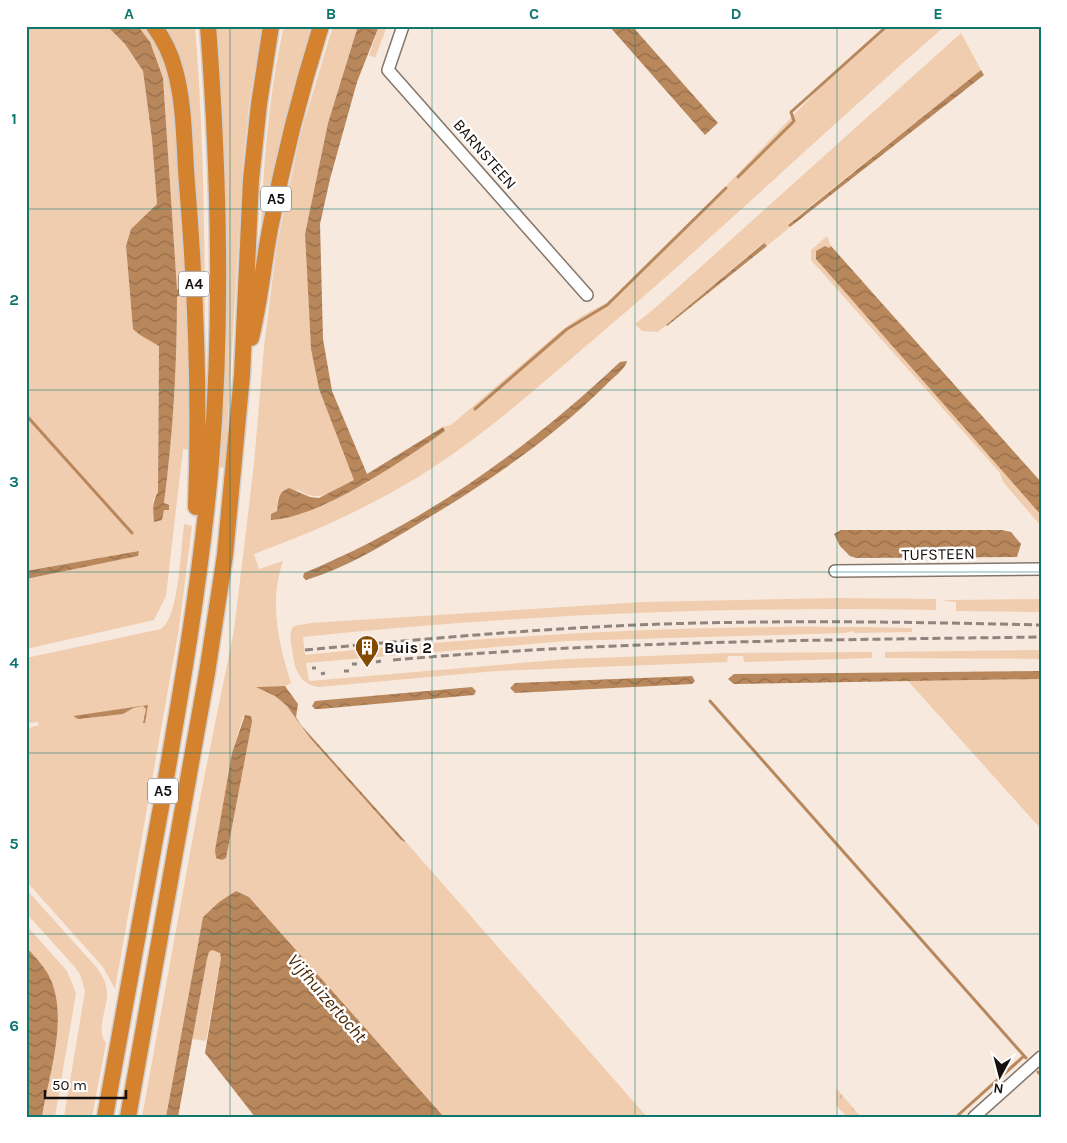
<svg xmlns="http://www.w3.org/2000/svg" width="1067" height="1143" font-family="Karla,sans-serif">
<defs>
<pattern id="forest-crowns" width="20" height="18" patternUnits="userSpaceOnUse" patternTransform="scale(1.25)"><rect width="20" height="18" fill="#f1cdaf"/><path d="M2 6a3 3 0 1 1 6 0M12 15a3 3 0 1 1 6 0" fill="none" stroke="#ceaf95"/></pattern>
<pattern id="water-waves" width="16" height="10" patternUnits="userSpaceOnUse" patternTransform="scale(1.25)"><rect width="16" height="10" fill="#b8875c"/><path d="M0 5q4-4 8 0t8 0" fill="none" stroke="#956d4a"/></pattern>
</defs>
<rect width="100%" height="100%" fill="#f7e9de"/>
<!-- green -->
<path fill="#f1cdaf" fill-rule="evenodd" d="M 26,26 L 107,26 L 125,44 L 143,71 L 152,139 L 157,204 L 131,229 L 126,247 L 133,328 L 140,335 L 159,345 L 158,492 L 153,500 L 154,522 L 164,510 L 169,510 L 169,505 L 164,504 C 173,435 177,366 177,297 L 181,293 L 177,289 L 163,78 L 138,26 L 149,26 L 172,71 L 190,293 L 192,450 L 183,449 L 166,596 L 154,620 L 26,649 L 26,579 L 138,556 L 139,551 L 26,571 Z
M 158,26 L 195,26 C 204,137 205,248 205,360 L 184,96 Z
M 217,26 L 262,26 L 249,104 L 243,164 L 225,468 L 219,467 C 229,318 227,175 217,26 Z
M 284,26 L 318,26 L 260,253 C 263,177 267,101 284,26 Z
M 333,26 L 358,26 L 328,123 L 305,234 L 311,349 L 319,389 L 355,480 C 333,491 321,504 298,490 L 278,497 L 276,514 L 315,507 L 365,484 L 445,431 L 443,427 L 451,425 L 562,330 L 582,316 L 612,300 L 705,208 L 830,77 L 885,26 L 945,26 C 831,125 722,230 607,328 C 561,367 517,407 468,443 C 403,492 330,526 254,554 L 259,569 L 283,561 C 269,602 278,642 291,683 L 285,686 L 257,687 L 275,696 L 287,706 L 310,738 L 401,840 L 406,842 L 647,1117 L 444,1117 L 249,897 L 236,891 L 219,902 L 203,917 L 166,1117 L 142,1117 L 200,798 L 234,630 L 254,464 L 264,346 L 277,244 L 301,132 ZM 243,717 L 252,719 L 252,722 L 239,785 L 215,850 L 232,753 Z
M 379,26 L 387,26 L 375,58 L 369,55 Z
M 961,33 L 981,70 L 788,224 L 790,227 L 767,246 L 763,243 L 658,332 L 642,331 L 635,324 L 655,308 Z
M 827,236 L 831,246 L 829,248 L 1041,515 L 1041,526 L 1003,482 L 1000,473 L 811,260 L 811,250 Z
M 184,524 L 192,526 L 179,628 L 115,989 L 103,967 L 26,881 L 26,729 L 39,725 L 38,722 L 26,723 L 26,658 L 161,629 C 179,618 181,546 184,524 Z
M 837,598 L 936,599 L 936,610 C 724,606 514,615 303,637 L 305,655 C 507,634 709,623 912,628 L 912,632 L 854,633 L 853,631 L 845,633 L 567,641 L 306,663 L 309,681 L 568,659 L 729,653 L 872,652 L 872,658 L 744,662 L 743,656 L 728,656 L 727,662 L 496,671 L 319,687 C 298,685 294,666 292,649 C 291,641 288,632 294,626 L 311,623 L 643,602 Z
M 1041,599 L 1041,612 L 956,611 L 956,602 L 945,601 L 945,600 Z
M 1041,650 L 1041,659 L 885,658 L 885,652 Z
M 1041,679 L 1041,829 L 908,681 Z
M 26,889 L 97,968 C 103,976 108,986 107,997 C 106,1011 96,1031 106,1043 L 92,1117 L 64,1117 L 85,991 L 80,974 L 73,965 L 26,913 Z
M 26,925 L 67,971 L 76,993 L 55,1117 L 42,1117 C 49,1079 66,1017 51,981 C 45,967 36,957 26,947 Z
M 212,950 L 221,953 L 221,958 L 206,1041 L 192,1039 L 207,959 L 209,952 Z"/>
<!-- forest -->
<path fill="url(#forest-crowns)" d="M 836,1088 L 861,1117 L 847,1117 L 836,1105 Z"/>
<!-- water -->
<path fill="url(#water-waves)" d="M 107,26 L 138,26 L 150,42 L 163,78 L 177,289 L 181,291 L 181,294 L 177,297 C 177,366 173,435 164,503 L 169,505 L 169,510 L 164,510 L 162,520 L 154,522 C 153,510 152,502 158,492 L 159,346 L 140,335 L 133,329 L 126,246 L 131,229 L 157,204 L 152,139 L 143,71 L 125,44 Z
M 358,26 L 379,26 L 357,82 L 330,179 L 320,224 L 323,339 L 332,391 L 367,474 L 443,427 L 445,431 C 402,461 322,517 271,520 L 271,514 L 277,511 C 278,500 278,492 289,488 L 310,497 L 319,498 L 354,480 L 319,389 L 311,349 L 305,234 L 328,123 Z
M 609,26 L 632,26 L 718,123 L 705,135 Z
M 981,70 L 984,75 L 790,227 L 788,225 Z
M 764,243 L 767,246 L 667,326 L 666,325 Z
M 825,246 L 829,248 L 831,246 L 1041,482 L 1041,515 L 816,259 L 816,251 Z
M 627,361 C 626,369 611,379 605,386 C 550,440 484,485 418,524 C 382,546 346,568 306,580 L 303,577 L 304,573 C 422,524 527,450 620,362 Z
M 841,530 L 1002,530 L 1011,532 L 1021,544 L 1017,557 L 856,558 L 850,556 L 840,546 L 834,534 Z
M 139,551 L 138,556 L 26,579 L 26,571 Z
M 1041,671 L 1041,679 L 734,684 L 728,679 L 734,674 Z
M 692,676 L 695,681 L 692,684 L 515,693 L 510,688 L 515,683 Z
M 285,686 L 298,704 L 296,717 L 301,725 L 406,842 L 401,840 L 310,738 L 287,706 L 275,696 L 256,687 Z
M 472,687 L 476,691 L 474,695 L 320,709 L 315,709 L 312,706 L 315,701 Z
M 148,705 L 145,723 L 143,723 L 146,709 L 143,706 L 133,708 L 123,714 L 78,719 L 73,716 Z
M 245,715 L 251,716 L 252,722 L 226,858 L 222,860 L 216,858 L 215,850 L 232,753 Z
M 236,891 L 249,897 L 444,1117 L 255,1117 L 205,1053 L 221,958 L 220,953 L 212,950 L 209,952 L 207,959 L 178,1117 L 166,1117 L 203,917 L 219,902 Z
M 26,947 C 34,955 42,964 48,974 C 70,1014 49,1074 42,1117 L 26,1117 Z"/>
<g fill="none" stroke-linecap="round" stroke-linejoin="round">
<!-- stream -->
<path stroke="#b8875c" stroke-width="3" d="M 738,177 L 794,121 L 791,112 L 887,26
M 475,409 L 567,329 L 607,305 L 726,188
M 26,415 L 132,533
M 710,701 L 1026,1058
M 1038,1072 L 1041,1075
M 956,1117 L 1024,1056"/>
<!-- minor casing -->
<g stroke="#83776d" stroke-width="14">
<path id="minor" d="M 403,26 L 388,70 L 587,295
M 835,571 L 1041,569
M 974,1117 L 1041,1057"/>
</g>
<!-- highway casing -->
<g stroke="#d0cfcf" stroke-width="19">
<path id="highway" d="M 154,26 C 164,40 171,54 175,70 C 185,106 184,147 187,184 C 196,292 200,398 196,507
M 251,338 C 260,302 263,266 270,229 C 283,161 300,93 321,26
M 105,1117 C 124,1013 142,910 161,807 C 181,693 201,578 211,462 C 223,317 219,172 208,26
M 128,1117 L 207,673 L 225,555 L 242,375 L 251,180 L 259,104 L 271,26"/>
</g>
<!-- minor -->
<use href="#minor" stroke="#fff" stroke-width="11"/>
<!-- highway -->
<use href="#highway" stroke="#d5822f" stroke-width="16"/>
<!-- rail -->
<path stroke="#8f857e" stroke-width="3" stroke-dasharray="8 4" stroke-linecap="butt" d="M 305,650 C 424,639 543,628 663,624 C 789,620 915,622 1041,625
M 393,660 C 608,641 824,640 1041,637
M 376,662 L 381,661
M 352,664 L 357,664
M 312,668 L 316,668
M 344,671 L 349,671
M 321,674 L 325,673"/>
</g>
<!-- grid -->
<path fill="none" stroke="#0f766e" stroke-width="1" stroke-opacity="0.55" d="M 230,26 L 230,1117M 432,26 L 432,1117M 635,26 L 635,1117M 837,26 L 837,1117M 26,209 L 1041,209M 26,390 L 1041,390M 26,572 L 1041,572M 26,753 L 1041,753M 26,934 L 1041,934"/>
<!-- icons -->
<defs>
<g id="building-pin" transform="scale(1.25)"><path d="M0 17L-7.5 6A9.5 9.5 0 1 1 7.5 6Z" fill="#864b03" stroke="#fff"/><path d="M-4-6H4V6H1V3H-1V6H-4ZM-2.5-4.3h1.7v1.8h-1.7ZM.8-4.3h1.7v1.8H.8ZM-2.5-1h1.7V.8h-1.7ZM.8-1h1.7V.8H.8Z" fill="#fff"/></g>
</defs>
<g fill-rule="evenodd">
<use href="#building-pin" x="367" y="647"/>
</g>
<g text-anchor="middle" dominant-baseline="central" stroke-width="5" stroke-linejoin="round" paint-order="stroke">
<!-- shield labels -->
<g fill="#fff" stroke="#5c5856" stroke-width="1">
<rect x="261" y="186.5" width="30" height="25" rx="4"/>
<rect x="179" y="271.5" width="30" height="25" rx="4"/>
<rect x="148" y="778.5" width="30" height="25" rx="4"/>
</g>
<g font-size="15" font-weight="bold" fill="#16110e">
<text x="276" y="199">A5</text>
<text x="194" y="284">A4</text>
<text x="163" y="791">A5</text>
</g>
<!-- street labels -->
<g font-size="16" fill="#16110e" stroke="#fff">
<text transform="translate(485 154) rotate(49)">BARNSTEEN</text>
<text transform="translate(938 554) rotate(-1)">TUFSTEEN</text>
</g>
<!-- poi labels -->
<g font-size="16" font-weight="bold" fill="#16110e" stroke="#fff" text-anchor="start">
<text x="384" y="647">Buis 2</text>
</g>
<!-- water labels -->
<g font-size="18" font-style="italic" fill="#472502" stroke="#fff">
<text transform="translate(327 998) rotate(49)">Vijfhuizertocht</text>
</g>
</g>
<!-- border -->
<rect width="1067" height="1143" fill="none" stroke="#ffffff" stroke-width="55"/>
<!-- north arrow -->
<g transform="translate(1000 1076) rotate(187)" stroke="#ffffff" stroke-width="4" paint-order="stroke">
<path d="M0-4L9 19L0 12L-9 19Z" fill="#16110e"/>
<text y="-8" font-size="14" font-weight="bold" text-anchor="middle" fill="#16110e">N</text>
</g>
<!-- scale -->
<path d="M45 1090v8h81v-8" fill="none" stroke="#16110e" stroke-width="2.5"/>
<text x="52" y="1090" font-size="15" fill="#16110e" stroke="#ffffff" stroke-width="4" paint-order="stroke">50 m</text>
<rect x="28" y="28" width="1012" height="1088" fill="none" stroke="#0f766e" stroke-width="2"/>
<g font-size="16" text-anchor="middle" font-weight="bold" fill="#0f766e">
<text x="129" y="19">A</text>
<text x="331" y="19">B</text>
<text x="534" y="19">C</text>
<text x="736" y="19">D</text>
<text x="938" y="19">E</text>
<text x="14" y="124">1</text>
<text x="14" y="305">2</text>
<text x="14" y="487">3</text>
<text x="14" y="668">4</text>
<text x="14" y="849">5</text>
<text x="14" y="1031">6</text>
</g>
</svg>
